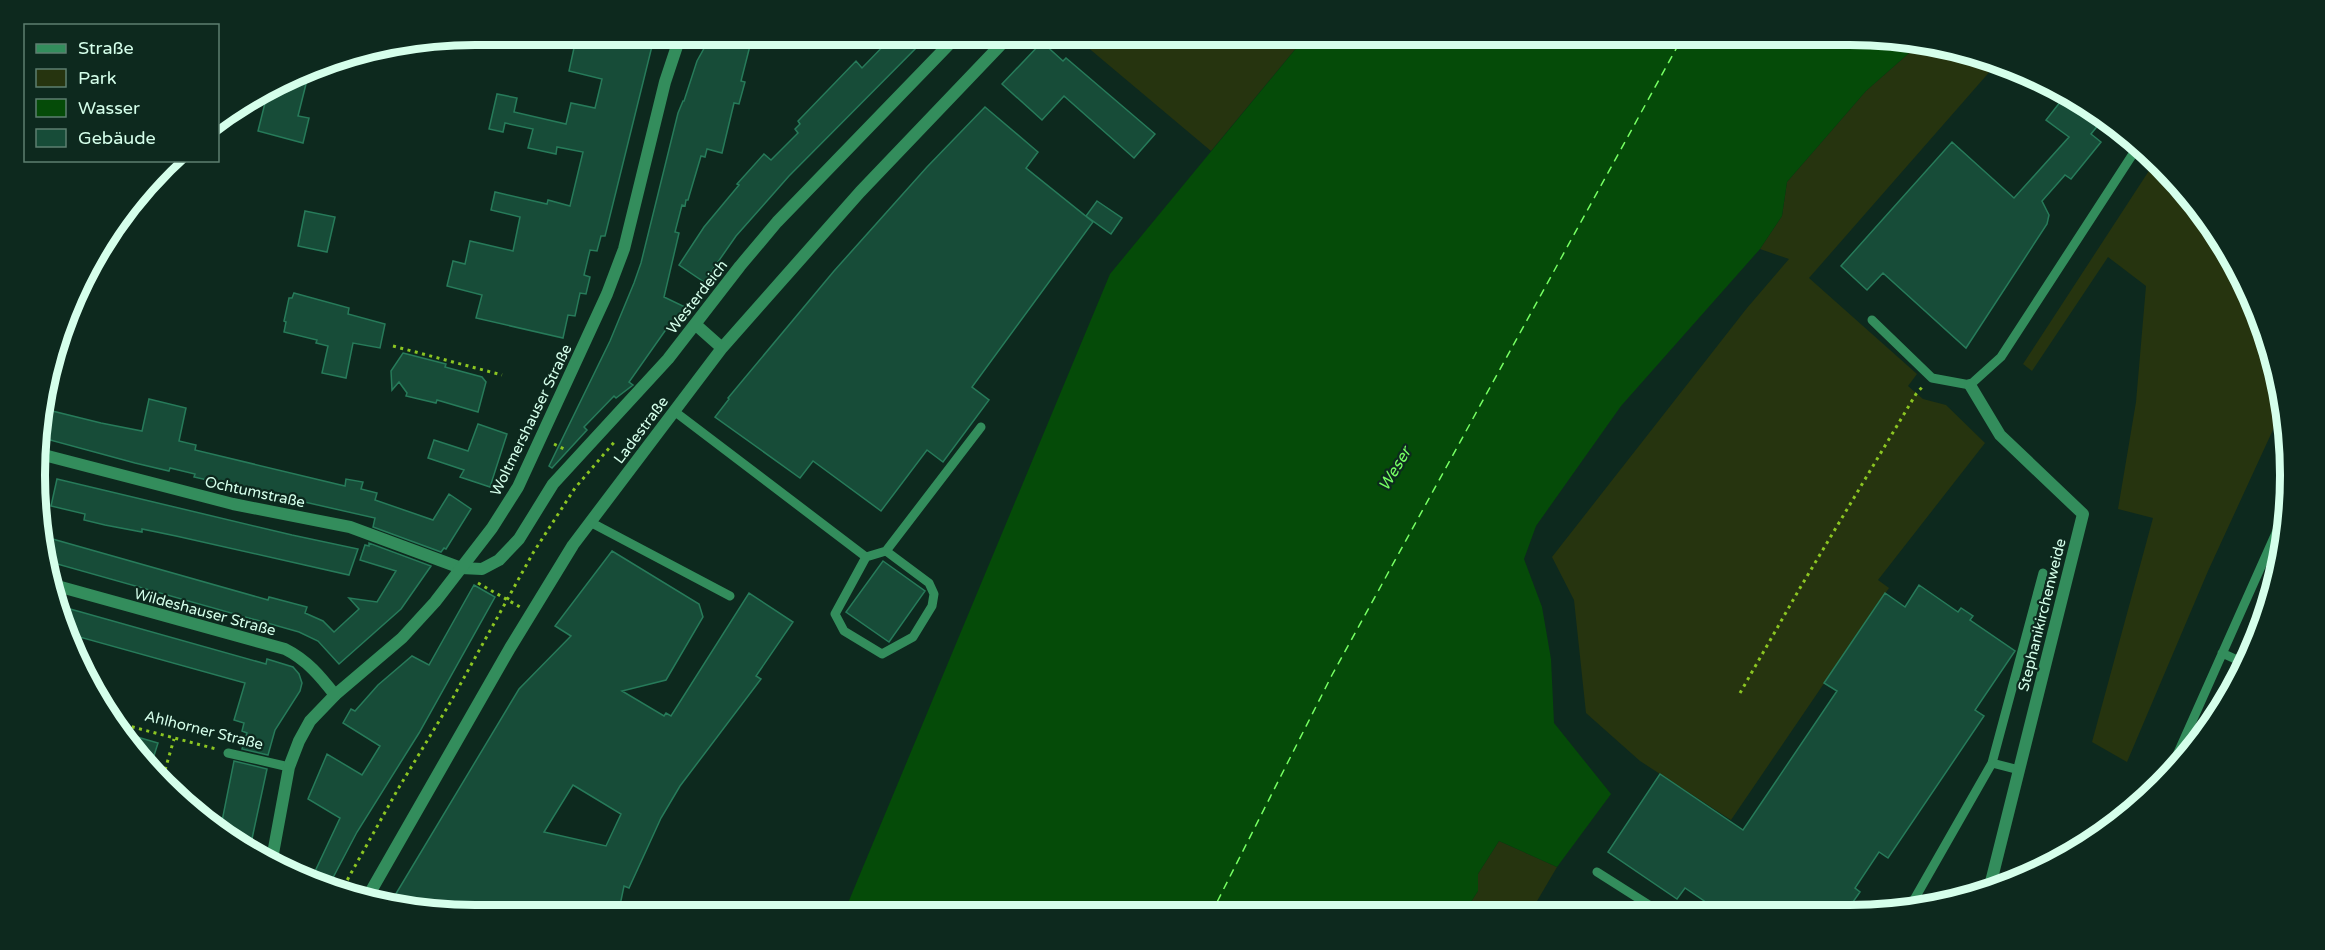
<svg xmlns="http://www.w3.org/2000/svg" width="2325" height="950" font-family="'Varela Round',sans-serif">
<rect width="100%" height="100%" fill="#0d291e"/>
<!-- green -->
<path fill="#26340f" d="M 1073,35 L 1307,35 L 1211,151 Z
M 1917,46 L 1991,58 L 1999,61 L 1809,278 L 1917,374 L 1908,386 L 1923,399 L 1946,405 L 1985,443 L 1878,580 L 1889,588 L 1731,820 L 1640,761 L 1586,713 L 1574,600 L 1552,557 L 1747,308 L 1789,259 L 1760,249 L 1782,216 L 1787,182 L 1866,91 Z
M 2156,160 L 2199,207 L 2245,280 L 2275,361 L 2283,408 L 2208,571 L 2127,762 L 2092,742 L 2153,518 L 2118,509 L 2136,402 L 2146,286 L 2108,257 L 2032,371 L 2023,364 Z
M 1499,841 L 1557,867 L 1530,913 L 1464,913 L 1478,891 L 1478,874 Z"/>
<!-- water -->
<path fill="#054b08" d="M 1850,34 L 1917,46 L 1866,91 L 1787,182 L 1782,216 L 1760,249 L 1621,406 L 1536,526 L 1524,559 L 1542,607 L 1551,659 L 1554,723 L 1611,794 L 1557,867 L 1499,841 L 1478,874 L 1478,891 L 1464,913 L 843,915 L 1110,274 L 1307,35 Z"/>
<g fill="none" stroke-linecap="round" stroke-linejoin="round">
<!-- ferry -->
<path stroke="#76ff63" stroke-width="1.5" stroke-dasharray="8 6" stroke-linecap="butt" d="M 1211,914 L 1332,675 L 1676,49 L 1691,34"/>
</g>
<!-- building -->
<path fill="#174c38" stroke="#277b5a" stroke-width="1.5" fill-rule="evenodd" d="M 541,34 L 641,34 L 654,38 L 605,236 L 601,236 L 597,251 L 590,250 L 584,275 L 590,277 L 586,294 L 580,293 L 575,316 L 568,315 L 563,338 L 476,318 L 482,295 L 447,286 L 453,261 L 465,264 L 470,241 L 513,251 L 520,217 L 491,210 L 495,192 L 547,204 L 548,200 L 570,206 L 583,152 L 557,147 L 556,154 L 528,148 L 533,129 L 505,123 L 503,132 L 489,129 L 497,94 L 517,98 L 514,112 L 566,124 L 571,103 L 595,108 L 602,79 L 569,71 L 574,48 L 540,39 Z
M 712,34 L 753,34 L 741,81 L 745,82 L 739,104 L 734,103 L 722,153 L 707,149 L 705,157 L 701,156 L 688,200 L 686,200 L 685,206 L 682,205 L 675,232 L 679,233 L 664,297 L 685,307 L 669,329 L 667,328 L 629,382 L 633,385 L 616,398 L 614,396 L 584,427 L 587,430 L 552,468 L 549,466 L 610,341 L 634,283 L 641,263 L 678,113 L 683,101 L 684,101 L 697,61 Z
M 895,34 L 930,34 L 789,176 L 736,236 L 704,282 L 679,265 L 704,227 L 739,185 L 737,184 L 764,154 L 771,160 L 798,133 L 795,129 L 800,124 L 798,121 L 856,61 L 862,68 Z
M 1042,42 L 1063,61 L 1066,58 L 1155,134 L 1134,158 L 1064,96 L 1042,120 L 1002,84 Z
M 310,68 L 298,116 L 309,118 L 303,143 L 258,131 L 269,87 Z
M 2068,92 L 2104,118 L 2091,134 L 2101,142 L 2071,179 L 2065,175 L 2042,201 L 2049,215 L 2047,224 L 1966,348 L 1883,273 L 1867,290 L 1841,266 L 1952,142 L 2014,198 L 2069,137 L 2046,120 Z
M 985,107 L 1038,152 L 1026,168 L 1093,222 L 972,387 L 989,400 L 943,462 L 927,450 L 881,511 L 813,461 L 800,478 L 715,417 L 729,399 L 728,398 L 834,271 L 927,167 Z
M 1097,201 L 1122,218 L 1111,234 L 1086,216 Z
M 305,211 L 335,217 L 327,252 L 298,246 Z
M 294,293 L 349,308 L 348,314 L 385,324 L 380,348 L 353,343 L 346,378 L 322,373 L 328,346 L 316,343 L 317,340 L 284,332 L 286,322 L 284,321 L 289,298 L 292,298 Z
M 403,353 L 442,363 L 446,364 L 445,367 L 482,377 L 486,382 L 478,412 L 437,400 L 436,403 L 406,396 L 407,393 L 399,382 L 392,390 L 391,371 Z
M 149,399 L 186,408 L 179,441 L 196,445 L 195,450 L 345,486 L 346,479 L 363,482 L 361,489 L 377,493 L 375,500 L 433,520 L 449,494 L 471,509 L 446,549 L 444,548 L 441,552 L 373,527 L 375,518 L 194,477 L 195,474 L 170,468 L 169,471 L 135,463 L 39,437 L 38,417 L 40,408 L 101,423 L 142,431 Z
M 478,424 L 507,434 L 490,487 L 460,477 L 464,470 L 428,458 L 434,440 L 468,451 Z
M 57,479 L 292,535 L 358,549 L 349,575 L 176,536 L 142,529 L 142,532 L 105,525 L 84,520 L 85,514 L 51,506 Z
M 42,536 L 268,600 L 269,597 L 307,607 L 305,613 L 323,621 L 334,632 L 359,609 L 349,598 L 377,602 L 396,571 L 360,560 L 365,545 L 369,546 L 369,543 L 431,566 L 401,609 L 339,664 L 318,641 L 299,632 L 43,560 Z
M 612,551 L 699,604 L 703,617 L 666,680 L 622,691 L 664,716 L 666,713 L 671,716 L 749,593 L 793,622 L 756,676 L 761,679 L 680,786 L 661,818 L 629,888 L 624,886 L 618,915 L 475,915 L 391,902 L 519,689 L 571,636 L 555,626 ZM 573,785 L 621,814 L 606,846 L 544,832 Z
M 883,561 L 925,591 L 889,642 L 846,612 Z
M 474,585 L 495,597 L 419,733 L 357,832 L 327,889 L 311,880 L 340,818 L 308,799 L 327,754 L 362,775 L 380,746 L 343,723 L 351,709 L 355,711 L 378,685 L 412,656 L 429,665 Z
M 1919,585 L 1958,612 L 1961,608 L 1973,616 L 1970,620 L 2015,651 L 1975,710 L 1984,716 L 1888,858 L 1879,852 L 1855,888 L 1860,892 L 1846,912 L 1710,912 L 1713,907 L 1685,888 L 1677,899 L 1608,852 L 1660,774 L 1743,830 L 1837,691 L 1824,683 L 1885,593 L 1905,607 Z
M 56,605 L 266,664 L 267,659 L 293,667 L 299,674 L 302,683 L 300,691 L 275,730 L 268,755 L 242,749 L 247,733 L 242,731 L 244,723 L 234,720 L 245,683 L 65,633 Z
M 120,732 L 158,743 L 151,765 L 131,743 Z
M 234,761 L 267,769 L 250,848 L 220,831 Z"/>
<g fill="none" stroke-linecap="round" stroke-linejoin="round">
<!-- path -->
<path stroke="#8cc622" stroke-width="3" stroke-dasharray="3 4.5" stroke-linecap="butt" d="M 393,346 L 502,375
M 554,444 L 566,450
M 478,583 L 520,607
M 1740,693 L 1800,588 L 1916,394 L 1924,385
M 110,721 L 216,749
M 163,777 L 174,739
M 340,893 L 398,789 L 450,703 L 533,553 L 575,488 L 616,440"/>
<!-- service -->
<path stroke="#338d5c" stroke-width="9" d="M 1872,320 L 1932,378 L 1970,385 L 2001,357 L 2140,143
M 674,411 L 866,557 L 835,614 L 844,631 L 882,654 L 913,637 L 932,606 L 934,594 L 929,583 L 886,551 L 866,557
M 590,522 L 730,596
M 886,551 L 981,427
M 2222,653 L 2244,663
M 228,753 L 289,767
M 1992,763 L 2019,770
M 2169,773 L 2288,506
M 1597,872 L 1660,912
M 1907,912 L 1992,763 L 2043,573"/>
<!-- minor -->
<path stroke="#338d5c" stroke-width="12" d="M 695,324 L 722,348
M 1970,385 L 2000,435 L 2083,514 L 1989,890
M 40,454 L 233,504 L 350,527 L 461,568 L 482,569 L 499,560 L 519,539 L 553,484 L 668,359 L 740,266 L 777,222 L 959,34
M 50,584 L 285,649 C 307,660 320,676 335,695
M 367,898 L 510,648 L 573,545 L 722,348 L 860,192 L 1011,34"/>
<!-- tertiary -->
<path stroke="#338d5c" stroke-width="12" d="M 272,859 L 289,767 L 299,741 L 310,721 L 335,695 L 402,638 L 435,602 L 492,528 L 518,487 L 607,294 L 624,249 L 665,82 L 681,34"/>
</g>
<g text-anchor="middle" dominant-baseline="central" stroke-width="4.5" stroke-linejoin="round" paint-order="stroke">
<!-- street labels -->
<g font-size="15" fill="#d5ffeb" stroke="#0d291e">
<text transform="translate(697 297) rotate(-52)">Westerdeich</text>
<text transform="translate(531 420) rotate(-64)">Woltmershauser Straße</text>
<text transform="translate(641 430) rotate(-53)">Ladestraße</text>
<text transform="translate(255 492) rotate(12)">Ochtumstraße</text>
<text transform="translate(205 612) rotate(15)">Wildeshauser Straße</text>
<text transform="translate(2042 615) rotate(-76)">Stephanikirchenweide</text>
<text transform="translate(204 730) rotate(14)">Ahlhorner Straße</text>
</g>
<!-- water labels -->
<g font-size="16" font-style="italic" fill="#76ff63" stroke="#0d291e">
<text transform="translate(1395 469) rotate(-59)">Weser</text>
</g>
</g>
<!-- crop -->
<path d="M0 0H2325V950H0ZM475 45H1850A430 430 0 0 1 2280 475V475A430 430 0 0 1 1850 905H475A430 430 0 0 1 45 475V475A430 430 0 0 1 475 45Z" fill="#0d291e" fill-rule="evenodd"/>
<path fill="none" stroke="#d5ffeb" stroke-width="8" d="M475 45H1850A430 430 0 0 1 2280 475V475A430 430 0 0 1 1850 905H475A430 430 0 0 1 45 475V475A430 430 0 0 1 475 45Z"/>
<!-- legend -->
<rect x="24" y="24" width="195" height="138" fill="#0d291e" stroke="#5d7f70" stroke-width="1.5"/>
<rect x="36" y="44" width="30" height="9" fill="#338d5c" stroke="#5d7f70" stroke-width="1.5"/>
<text x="78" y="54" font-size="18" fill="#d5ffeb">Straße</text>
<rect x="36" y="69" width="30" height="18" fill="#26340f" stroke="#5d7f70" stroke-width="1.5"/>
<text x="78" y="84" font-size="18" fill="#d5ffeb">Park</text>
<rect x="36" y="99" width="30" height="18" fill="#054b08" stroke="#5d7f70" stroke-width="1.5"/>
<text x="78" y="114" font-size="18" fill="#d5ffeb">Wasser</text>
<rect x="36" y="129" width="30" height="18" fill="#174c38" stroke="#5d7f70" stroke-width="1.5"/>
<text x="78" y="144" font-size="18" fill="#d5ffeb">Gebäude</text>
</svg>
